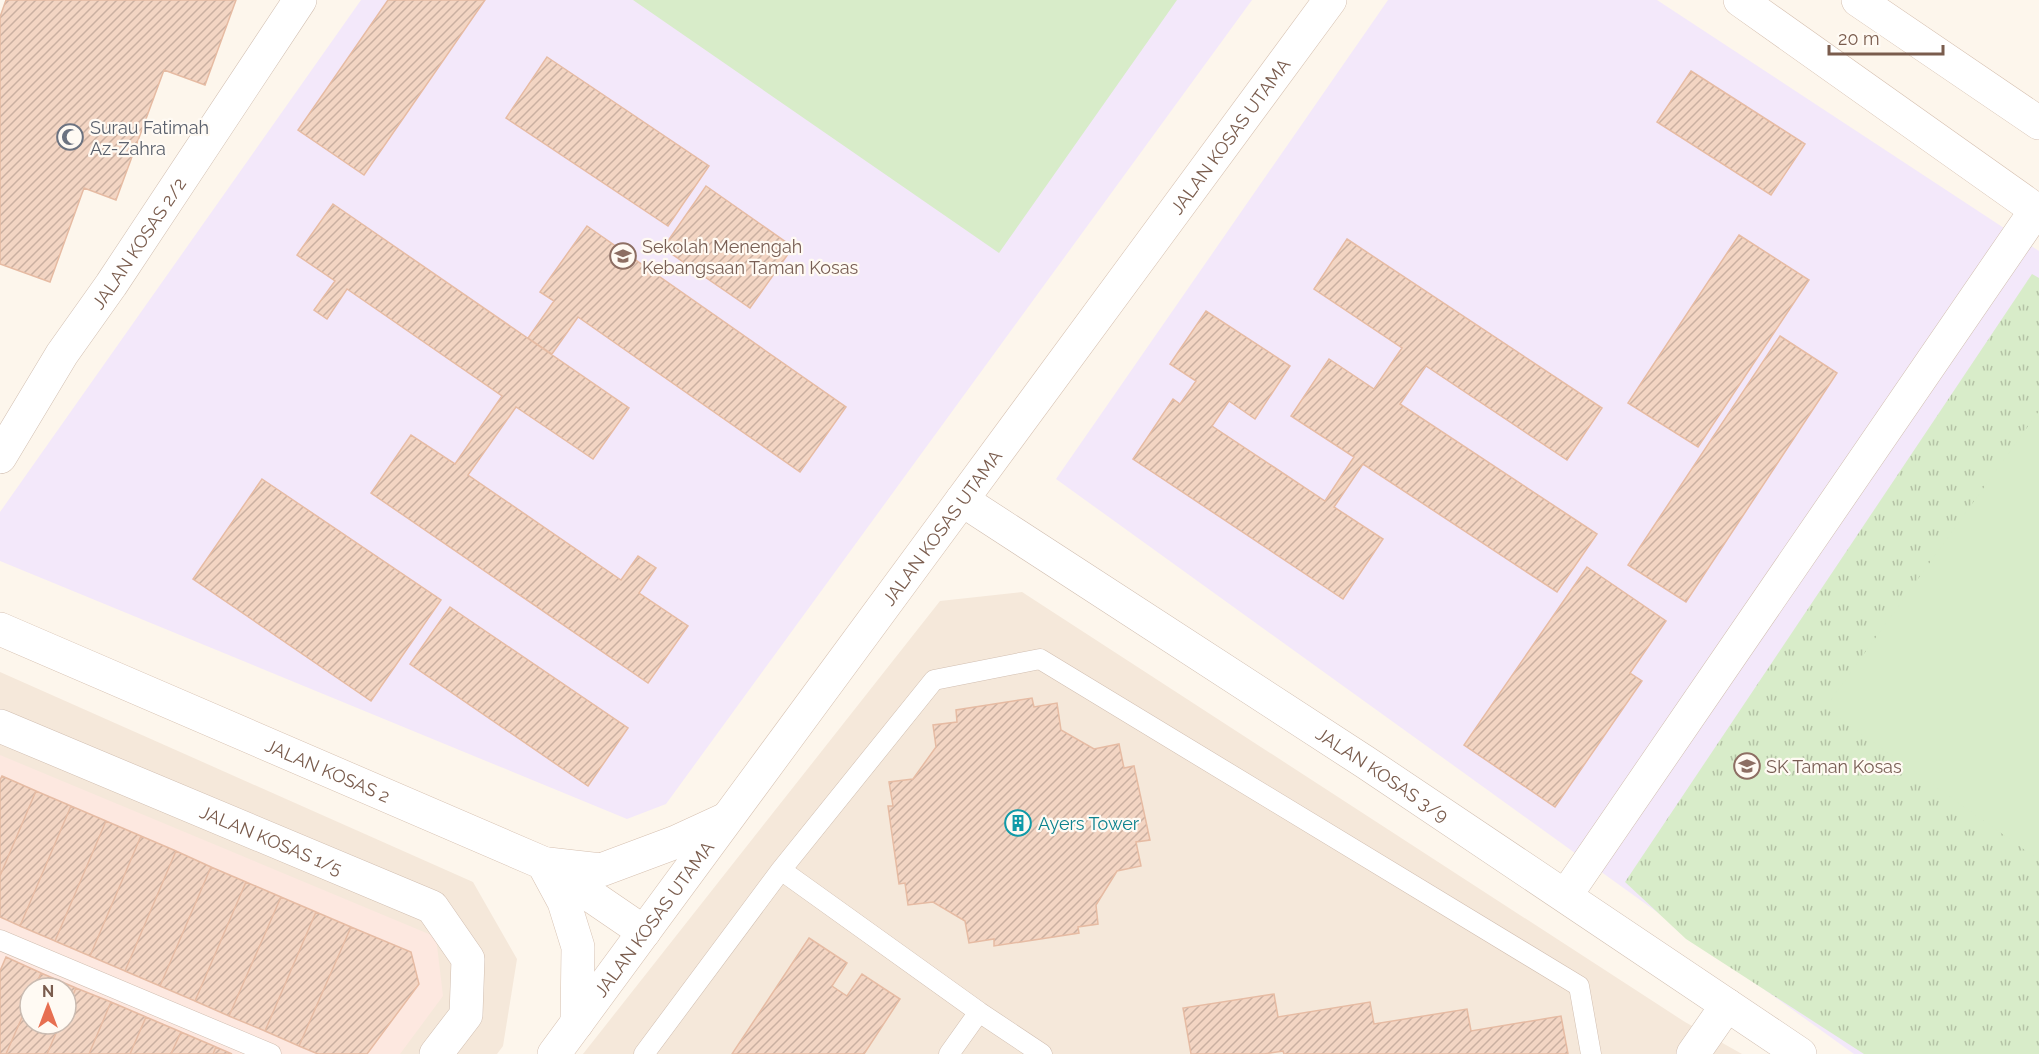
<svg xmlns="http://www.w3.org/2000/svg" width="2039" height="1054" font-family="Raleway,sans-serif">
<defs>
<pattern id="grass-tufts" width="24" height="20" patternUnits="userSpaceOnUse" patternTransform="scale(1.5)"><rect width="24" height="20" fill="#d8ecc9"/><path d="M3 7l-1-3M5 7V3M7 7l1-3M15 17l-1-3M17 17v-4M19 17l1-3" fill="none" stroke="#b4c2a5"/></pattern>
<pattern id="building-hatch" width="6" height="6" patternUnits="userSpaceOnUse" patternTransform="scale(1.5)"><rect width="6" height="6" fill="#f3d5c3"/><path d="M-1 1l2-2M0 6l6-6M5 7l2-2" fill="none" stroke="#cab0a1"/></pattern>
</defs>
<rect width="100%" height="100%" fill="#fdf6ec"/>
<!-- residential -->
<path fill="#f5e8da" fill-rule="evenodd" d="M 1022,592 L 1685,1022 L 1742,1054 L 583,1054 L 940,601 Z
M 0,672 L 473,882 L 517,959 L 503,1046 L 497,1054 L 0,1054 ZM 30,988 L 66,988 L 66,1024 L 30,1024 Z"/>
<!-- commercial -->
<path fill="#fde8e0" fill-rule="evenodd" d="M 0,755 L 436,937 L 443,996 L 400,1054 L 0,1054 ZM 30,988 L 66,988 L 66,1024 L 30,1024 Z"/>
<!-- education -->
<path fill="#f3e8fa" d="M 361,0 L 1252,0 L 666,804 L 627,819 L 0,561 L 0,512 Z
M 1388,0 L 1657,0 L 2039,251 L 2039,1054 L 1854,1054 L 1056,479 Z"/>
<!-- grass -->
<path fill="url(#grass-tufts)" d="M 2032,274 L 2039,278 L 2039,1054 L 1864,1054 L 1686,939 L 1625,882 Z"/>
<!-- pitch -->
<path fill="#d8ecc9" d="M 633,0 L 1177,0 L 999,253 Z
M 2039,411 L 2039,860 L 1825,708 Z"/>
<!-- building -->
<path fill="url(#building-hatch)" stroke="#e6bba3" stroke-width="1.5" d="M 6,0 L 236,0 L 205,85 L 164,70 L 116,200 L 84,188 L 50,282 L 0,264 L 0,17 Z
M 388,0 L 485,0 L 364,175 L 298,130 Z
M 547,57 L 709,166 L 668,226 L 506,118 Z
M 1691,71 L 1805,144 L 1771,195 L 1657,122 Z
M 706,186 L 793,247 L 750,308 L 663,248 Z
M 333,204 L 629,408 L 593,459 L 516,407 L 468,475 L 621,580 L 638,556 L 656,568 L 639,593 L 688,626 L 648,683 L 371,493 L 411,435 L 455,464 L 502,396 L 347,289 L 327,319 L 314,310 L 335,281 L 297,255 Z
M 587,226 L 846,407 L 800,472 L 578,317 L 552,354 L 528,338 L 554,301 L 540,292 Z
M 1739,235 L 1809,280 L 1698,447 L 1628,403 Z
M 1347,239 L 1602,408 L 1567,460 L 1426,366 L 1400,404 L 1597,534 L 1557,592 L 1363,464 L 1334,507 L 1383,539 L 1343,599 L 1133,459 L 1173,399 L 1180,404 L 1196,381 L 1170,364 L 1206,311 L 1290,366 L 1255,419 L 1229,401 L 1212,426 L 1325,501 L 1354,457 L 1291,416 L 1329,359 L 1374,389 L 1402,348 L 1314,289 Z
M 1780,336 L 1837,373 L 1686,602 L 1628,565 Z
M 262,479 L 441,600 L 371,701 L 193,579 Z
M 1587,567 L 1666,621 L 1630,673 L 1642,681 L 1555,807 L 1464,745 Z
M 450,607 L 628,728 L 588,786 L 410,664 Z
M 1032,698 L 1034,707 L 1057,703 L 1061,730 L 1094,749 L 1119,744 L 1124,768 L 1134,766 L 1150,840 L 1136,842 L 1141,866 L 1117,871 L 1096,905 L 1098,924 L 1078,927 L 1079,933 L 994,946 L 994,939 L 969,943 L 965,921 L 933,902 L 908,905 L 905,883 L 899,884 L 888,806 L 893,806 L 889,782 L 913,779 L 936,747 L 933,725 L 957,722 L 956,710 Z
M 2,776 L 36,791 L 0,876 L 0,780 Z
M 36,791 L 71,806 L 20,926 L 0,917 L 0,876 Z
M 71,806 L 106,821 L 55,941 L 20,926 Z
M 106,821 L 141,836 L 90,956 L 55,941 Z
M 141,836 L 176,851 L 125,971 L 90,956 Z
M 176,851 L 211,867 L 160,986 L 125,971 Z
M 211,867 L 246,882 L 195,1001 L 160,986 Z
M 246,882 L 281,897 L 229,1016 L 195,1001 Z
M 281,897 L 316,912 L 265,1031 L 229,1016 Z
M 316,912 L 351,927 L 299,1046 L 265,1031 Z
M 351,927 L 411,952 L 419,984 L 367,1054 L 318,1054 L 299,1046 Z
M 809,938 L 847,963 L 832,986 L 847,996 L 862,974 L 900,999 L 864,1054 L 732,1054 Z
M 6,957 L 41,973 L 35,988 L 30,988 L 30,999 L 6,1054 L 0,1054 L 0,971 Z
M 41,973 L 76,988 L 66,1011 L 66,988 L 35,988 Z
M 76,988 L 111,1002 L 89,1054 L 47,1054 L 60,1024 L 66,1024 L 66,1011 Z
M 1274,994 L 1278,1017 L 1370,1002 L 1374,1024 L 1467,1009 L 1471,1031 L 1561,1016 L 1568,1054 L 1284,1054 L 1283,1051 L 1264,1054 L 1191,1054 L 1183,1008 Z
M 30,999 L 30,1024 L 60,1024 L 47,1054 L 6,1054 Z
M 111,1002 L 146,1017 L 130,1054 L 89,1054 Z
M 146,1017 L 181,1032 L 171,1054 L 130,1054 Z
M 181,1032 L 216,1047 L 213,1054 L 171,1054 Z
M 216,1047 L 232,1054 L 213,1054 Z"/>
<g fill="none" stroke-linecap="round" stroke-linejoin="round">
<!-- lane casing -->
<g stroke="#d1beb0" stroke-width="21">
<path id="lane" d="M 781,870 L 979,1012 L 1042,1054
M 0,940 L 271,1054
M 644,1054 L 781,870 L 934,680 L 1040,659 L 1579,986 L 1591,1054
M 949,1054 L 979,1012"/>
</g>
<!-- street casing -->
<g stroke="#d1beb0" stroke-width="34">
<g id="street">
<path id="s1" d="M 0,457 L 62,354 L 111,285 L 300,0"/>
<path id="s2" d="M 962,500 L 1365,762 L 1800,1054"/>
<path id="s3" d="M 0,726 L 432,907 L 468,959 L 466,1015 L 436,1054"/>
<path d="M 1566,895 L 2036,210"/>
<path d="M 1693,1054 L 1727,1005"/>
</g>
</g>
<!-- secondary casing -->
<g stroke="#d6c0b0" stroke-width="34">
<g id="secondary">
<path d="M 1740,0 L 2039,212"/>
<path d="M 1858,0 L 2039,123"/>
<path id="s4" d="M 0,629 L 543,863 L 644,932"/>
<path d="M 548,864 L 601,870 L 676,842 L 726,819"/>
<path d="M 544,865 L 564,902 L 578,947 L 577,1023"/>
<path id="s5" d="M 554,1054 L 1330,0"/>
</g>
</g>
<!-- lane -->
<use href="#lane" stroke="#fff" stroke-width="20"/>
<!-- street -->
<use href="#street" stroke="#fff" stroke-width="33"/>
<!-- secondary -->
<use href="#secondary" stroke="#fff" stroke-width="33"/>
</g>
<!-- icons -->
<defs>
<g id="mosque-ring" transform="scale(1.35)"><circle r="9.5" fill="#fffaf3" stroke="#6b7280" stroke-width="1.5"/><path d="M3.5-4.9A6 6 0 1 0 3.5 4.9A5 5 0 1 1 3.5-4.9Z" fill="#6b7280"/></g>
<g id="school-ring" transform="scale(1.35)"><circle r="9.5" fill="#fffaf3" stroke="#8d6e63" stroke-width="1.5"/><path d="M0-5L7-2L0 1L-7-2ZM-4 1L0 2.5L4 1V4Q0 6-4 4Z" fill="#8d6e63"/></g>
<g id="building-ring" transform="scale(1.35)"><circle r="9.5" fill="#fffaf3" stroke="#0f9aa8" stroke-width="1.5"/><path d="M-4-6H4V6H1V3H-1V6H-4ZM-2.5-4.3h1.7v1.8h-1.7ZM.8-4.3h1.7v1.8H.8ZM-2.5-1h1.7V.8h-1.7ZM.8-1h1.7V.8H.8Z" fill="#0f9aa8"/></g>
</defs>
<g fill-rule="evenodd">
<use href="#mosque-ring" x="70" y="137"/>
<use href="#school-ring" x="623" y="256"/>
<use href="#school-ring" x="1747" y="766"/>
<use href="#building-ring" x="1018" y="823"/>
</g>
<g text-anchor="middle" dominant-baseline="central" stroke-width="4.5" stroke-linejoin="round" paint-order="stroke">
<!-- worship labels -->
<g font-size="18" fill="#5b616d" stroke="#fffaf3" text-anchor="start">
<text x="90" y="127">Surau Fatimah<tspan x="90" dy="21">Az-Zahra</tspan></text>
</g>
<!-- street labels -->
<g font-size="18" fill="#7a5c4d" stroke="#fffaf3">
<text stroke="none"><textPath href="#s5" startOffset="1140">JALAN KOSAS UTAMA</textPath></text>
<text stroke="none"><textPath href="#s1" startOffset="255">JALAN KOSAS 2/2</textPath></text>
<text stroke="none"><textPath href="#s5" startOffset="654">JALAN KOSAS UTAMA</textPath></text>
<text stroke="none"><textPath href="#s4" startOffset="357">JALAN KOSAS 2</textPath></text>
<text stroke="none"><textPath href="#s2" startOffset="502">JALAN KOSAS 3/9</textPath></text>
<text stroke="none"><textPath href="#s3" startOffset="294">JALAN KOSAS 1/5</textPath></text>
<text stroke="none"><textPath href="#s5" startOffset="168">JALAN KOSAS UTAMA</textPath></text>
</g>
<!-- education labels -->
<g font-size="18" fill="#785e54" stroke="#fffaf3" text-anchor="start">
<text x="642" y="246">Sekolah Menengah<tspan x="642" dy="21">Kebangsaan Taman Kosas</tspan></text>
<text x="1766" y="766">SK Taman Kosas</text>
</g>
<!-- culture labels -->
<g font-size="18" fill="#0d838f" stroke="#fffaf3" text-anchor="start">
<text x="1038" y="823">Ayers Tower</text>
</g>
</g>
<!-- north arrow -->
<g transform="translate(48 1006)"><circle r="28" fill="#fffaf3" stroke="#cabbb1" stroke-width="1.5"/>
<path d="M0-4.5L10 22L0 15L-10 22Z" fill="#e76f51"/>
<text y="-9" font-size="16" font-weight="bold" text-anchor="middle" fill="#7a5c4d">N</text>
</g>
<!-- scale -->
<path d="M1829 45v9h114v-9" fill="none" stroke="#7a5c4d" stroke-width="3"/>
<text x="1838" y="45" font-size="18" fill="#7a5c4d" stroke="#fffaf3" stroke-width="4.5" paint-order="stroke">20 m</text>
</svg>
